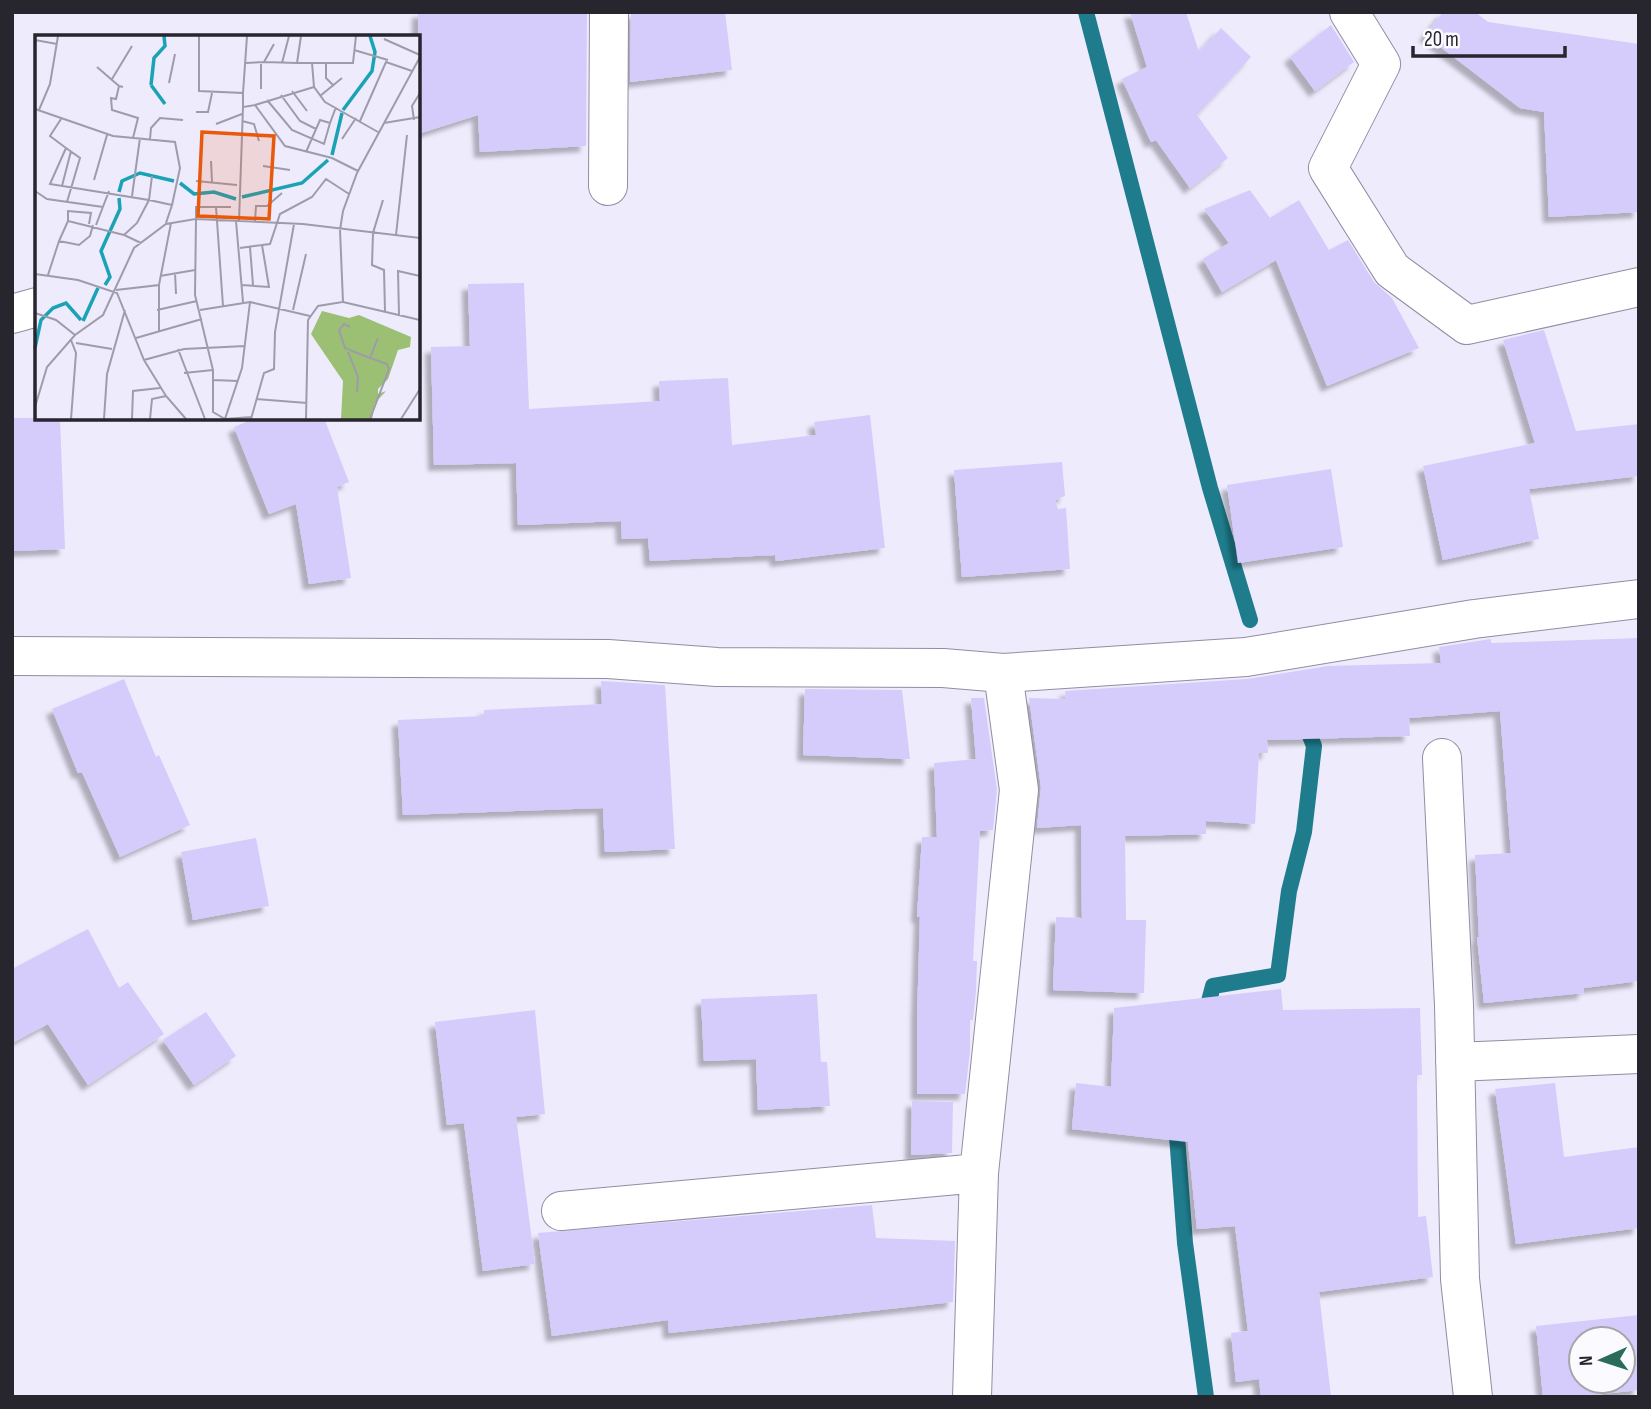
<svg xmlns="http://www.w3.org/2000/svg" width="1651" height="1409" font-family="'Sofia Sans Condensed',sans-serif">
<defs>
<filter id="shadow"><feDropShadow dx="-6" dy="6" stdDeviation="2" flood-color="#0004"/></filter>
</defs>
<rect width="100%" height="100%" fill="#eeebfd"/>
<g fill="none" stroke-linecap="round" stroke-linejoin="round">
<!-- stream -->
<path stroke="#1e7c8c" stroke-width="16" d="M 1086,12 L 1210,488 L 1250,620
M 1205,1016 L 1213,986 L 1278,975 L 1289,891 L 1304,832 L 1314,746 L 1304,721
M 1176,1122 L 1185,1243 L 1206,1397"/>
</g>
<!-- building -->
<path fill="#d5ccfb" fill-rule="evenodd" filter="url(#shadow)" d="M 418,12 L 587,12 L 586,146 L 480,152 L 478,115 L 418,134 Z
M 631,12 L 725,12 L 732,70 L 630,82 Z
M 1130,12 L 1186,12 L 1199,52 L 1221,28 L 1251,57 L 1197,115 L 1228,158 L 1190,188 L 1156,140 L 1151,142 L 1122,79 L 1147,67 Z
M 1443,12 L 1475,12 L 1488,22 L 1639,44 L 1639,212 L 1549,217 L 1544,112 L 1520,108 L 1425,35 Z
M 1331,25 L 1354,62 L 1315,91 L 1290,57 Z
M 1250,190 L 1270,218 L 1299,200 L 1329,250 L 1348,240 L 1374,282 L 1392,298 L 1419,348 L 1327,386 L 1276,260 L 1222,292 L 1203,259 L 1229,243 L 1204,209 Z
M 524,283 L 529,409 L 660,401 L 659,381 L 728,378 L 732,445 L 816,435 L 814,422 L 870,415 L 885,548 L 776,561 L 775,555 L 650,561 L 648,538 L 622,539 L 621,521 L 518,525 L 516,463 L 434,465 L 431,347 L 470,346 L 468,284 Z
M 1544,330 L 1576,431 L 1639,424 L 1639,476 L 1529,489 L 1539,539 L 1443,560 L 1423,466 L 1535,443 L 1503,340 Z
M 12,418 L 60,418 L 65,549 L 12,551 Z
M 256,418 L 324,418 L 349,482 L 337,487 L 351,578 L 309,584 L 296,504 L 269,514 L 234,427 Z
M 1062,462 L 1065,496 L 1055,500 L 1058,509 L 1066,508 L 1070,569 L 962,577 L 954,470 Z
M 1331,469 L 1343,547 L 1238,563 L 1227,485 Z
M 1639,638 L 1639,981 L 1584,988 L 1584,993 L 1484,1003 L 1477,937 L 1479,937 L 1475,855 L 1511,853 L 1500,711 L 1409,718 L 1410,736 L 1267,740 L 1268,753 L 1259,753 L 1255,824 L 1206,821 L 1206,834 L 1125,836 L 1126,920 L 1146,920 L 1144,993 L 1053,990 L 1056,917 L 1082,918 L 1081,825 L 1037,828 L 1041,787 L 1029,698 L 1066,699 L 1065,691 L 1247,679 L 1328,666 L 1441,663 L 1439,647 L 1491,639 L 1491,643 Z
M 124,679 L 156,757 L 159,755 L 190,825 L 120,857 L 82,772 L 78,773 L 52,709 Z
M 601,681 L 665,685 L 675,849 L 605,852 L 603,808 L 403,815 L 398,720 L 484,716 L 484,710 L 602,704 Z
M 805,689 L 902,690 L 910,759 L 803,755 Z
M 971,698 L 984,698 L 997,790 L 993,830 L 980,831 L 973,961 L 977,961 L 976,991 L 973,1020 L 970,1020 L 970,1051 L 965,1094 L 917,1094 L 917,1018 L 920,917 L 917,917 L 922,837 L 937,837 L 934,763 L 976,759 Z
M 256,838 L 269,906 L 193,920 L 181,852 Z
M 88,929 L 119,988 L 128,982 L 164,1034 L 88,1085 L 48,1024 L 12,1043 L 12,969 Z
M 1281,989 L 1283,1010 L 1420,1008 L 1422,1075 L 1417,1075 L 1418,1217 L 1426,1216 L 1433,1277 L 1319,1292 L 1331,1397 L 1261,1397 L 1259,1379 L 1236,1382 L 1231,1333 L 1248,1331 L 1235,1226 L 1197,1229 L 1188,1142 L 1072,1129 L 1076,1083 L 1111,1087 L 1114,1008 Z
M 817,994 L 821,1062 L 827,1062 L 830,1106 L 758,1110 L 756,1059 L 704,1061 L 701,999 Z
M 535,1010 L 545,1114 L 516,1117 L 535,1264 L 483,1271 L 464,1123 L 447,1125 L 435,1022 Z
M 206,1012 L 236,1056 L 194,1085 L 163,1040 Z
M 1555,1083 L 1564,1157 L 1639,1147 L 1639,1228 L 1516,1244 L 1495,1089 Z
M 912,1101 L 953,1102 L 952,1153 L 911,1155 Z
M 872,1205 L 876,1238 L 955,1241 L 953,1302 L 669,1333 L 668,1320 L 552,1336 L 538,1233 Z
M 1639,1315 L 1639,1390 L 1575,1397 L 1543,1397 L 1536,1326 ZM 1581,1339 L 1623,1339 L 1623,1381 L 1581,1381 Z"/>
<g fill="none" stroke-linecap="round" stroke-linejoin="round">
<!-- minor casing -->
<g stroke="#918da2" stroke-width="40">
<path id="minor" d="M 1349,12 L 1381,64 L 1328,168 L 1392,270 L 1467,325 L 1639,287
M 608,186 L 609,12
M 12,314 L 37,307
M 12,656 L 608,659 L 717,667 L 943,668 L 1003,673 L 1246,657 L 1474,619 L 1639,599
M 1442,758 L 1454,1005 L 1460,1279 L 1473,1397
M 1455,1062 L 1639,1054
M 561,1211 L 979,1173
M 972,1397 L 979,1173 L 1019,790 L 1003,673"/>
</g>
<!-- minor -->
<use href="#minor" stroke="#fff" stroke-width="38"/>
</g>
<!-- overview -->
<g transform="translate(35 35)">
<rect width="385" height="385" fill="#eeebfd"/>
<path d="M 287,276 L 314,283 L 324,280 L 376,302 L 375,312 L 363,315 L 353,344 L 343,354 L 343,359 L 351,356 L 340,368 L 337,384 L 306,384 L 308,346 L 276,299 Z" fill="#9bbf73"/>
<path fill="none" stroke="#1aa2b5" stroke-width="3.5" d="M 116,50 L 119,23 L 130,11 L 129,1M 116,50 L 130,69M 308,75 L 337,36 L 340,17 L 335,1M 297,120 L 307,78M 145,148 L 159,159 L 179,157 L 201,164M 84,157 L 87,146 L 105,138 L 139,146M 207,162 L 267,148 L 293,125M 70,250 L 75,242 L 66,216 L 85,174 L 84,163M 48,286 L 63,253M 0,313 L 6,285 L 18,273 L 31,268 L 46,285"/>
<path fill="none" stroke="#9e9caa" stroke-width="2" d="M 164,1 L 164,56 L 208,58 L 208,72M 266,1 L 262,28 L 318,28 L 321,1M 349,4 L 385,20M 0,5 L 22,9M 319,15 L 353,25M 229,27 L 262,28M 210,28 L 229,27 L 239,9M 247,28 L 254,1M 277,28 L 279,52M 291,28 L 291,43 L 299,51M 62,32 L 84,51M 77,44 L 97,11M 134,48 L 140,19M 88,52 L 84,51 L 81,64 L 76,63 L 77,75 L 103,83 L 98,103M 226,54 L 226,29M 257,56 L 272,76M 208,58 L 212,1M 246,60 L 265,86 L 281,94M 285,61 L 307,43M 232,65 L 257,95 L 289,109 L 295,88M 220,70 L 279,52 L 290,67 L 343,97M 0,74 L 78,101 L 140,107 L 145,133 L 137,170M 4,75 L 15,49 L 23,1M 161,77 L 173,77 L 177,58M 26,84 L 15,101 L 31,113 L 15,149 L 114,165 L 117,141M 379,85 L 377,71 L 385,58M 207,86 L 219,89 L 224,106M 325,86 L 351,27 L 377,36M 349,88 L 385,82M 181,89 L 207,79M 115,104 L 116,93 L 125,83 L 148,85M 307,104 L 321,83M 31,113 L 45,123 L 32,167M 271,117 L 285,85 L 295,88 L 301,72M 176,126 L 177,147M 228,131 L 255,135M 59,145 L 72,100M 161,146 L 202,150M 27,151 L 36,116M 0,156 L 12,164 L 68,172M 97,161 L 105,103M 348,165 L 338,198 L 337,230 L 349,235 L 350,277M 181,172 L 188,271M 33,186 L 24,206 L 44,210 L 55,201 L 58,190M 201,186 L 208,267M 204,186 L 208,72 L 220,70 L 250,111 L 297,123 L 323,136M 220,186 L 221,171 L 232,171 L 247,158M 54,189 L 56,178 L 33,176 L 33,186 L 89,200M 61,190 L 74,156M 361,200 L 372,100M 106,208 L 89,200 L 102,188 L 114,165 L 137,170 L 131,188M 227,210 L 235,209 L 245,179 L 277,162 L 291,144 L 314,159M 215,212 L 218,250M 205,213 L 227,210 L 234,252 L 207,250M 140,238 L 141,259M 0,239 L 43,245 L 82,258 L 109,325 L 131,361 L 151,384M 13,240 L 24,206M 125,241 L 160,235M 124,250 L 124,296M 81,255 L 124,250 L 136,188M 215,267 L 207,333 L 190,384 L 217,382M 308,267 L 385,285M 122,275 L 162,266M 165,275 L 215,267 L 275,281M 258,275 L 271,219M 0,278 L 21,285 L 40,300M 364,280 L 363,236 L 385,241M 315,292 L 309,289 L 304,295 L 310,313 L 335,323M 101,303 L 167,284M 41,308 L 77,314M 143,314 L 170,384M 313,317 L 323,342 L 322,357M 109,325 L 149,314 L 210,311M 149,338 L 178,335M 178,345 L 203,346M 221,364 L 272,368M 0,372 L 12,332 L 40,300 L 68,280 L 99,213 L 131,189 L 161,184 L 161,172 L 196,172M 36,384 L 41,318 L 36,305M 69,384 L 72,339 L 90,275M 97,384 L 98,356 L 125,353M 115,384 L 117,364 L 131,361M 190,384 L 178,377 L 178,335 L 160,260 L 161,184 L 268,189 L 385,203M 216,384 L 229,338 L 239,334 L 240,297 L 259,189M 271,384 L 273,285 L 283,271 L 308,267 L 305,195 L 308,176 L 322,138 L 385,22M 335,384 L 354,334 L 352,329 L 335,323 L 343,303M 366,384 L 385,354"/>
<path fill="#e8590c" fill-opacity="0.15" stroke="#e8590c" stroke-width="3.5" d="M 167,97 L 239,101 L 234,184 L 163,181 Z"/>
<rect width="385" height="385" fill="none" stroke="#27252d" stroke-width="3.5"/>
</g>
<!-- border -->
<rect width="1651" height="1409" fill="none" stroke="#27252d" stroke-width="28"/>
<!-- north arrow -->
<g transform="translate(1602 1360) rotate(267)"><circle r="33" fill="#fbfaff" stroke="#a6a5ab" stroke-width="2"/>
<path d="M0-5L12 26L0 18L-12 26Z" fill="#2a6b5a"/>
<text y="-10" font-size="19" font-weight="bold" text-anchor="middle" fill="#27252d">N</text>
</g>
<!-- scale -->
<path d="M1413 46v10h152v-10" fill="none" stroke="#27252d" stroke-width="3.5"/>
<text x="1424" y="46" font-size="21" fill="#27252d" stroke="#fbfaff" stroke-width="5" paint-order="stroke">20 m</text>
</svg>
